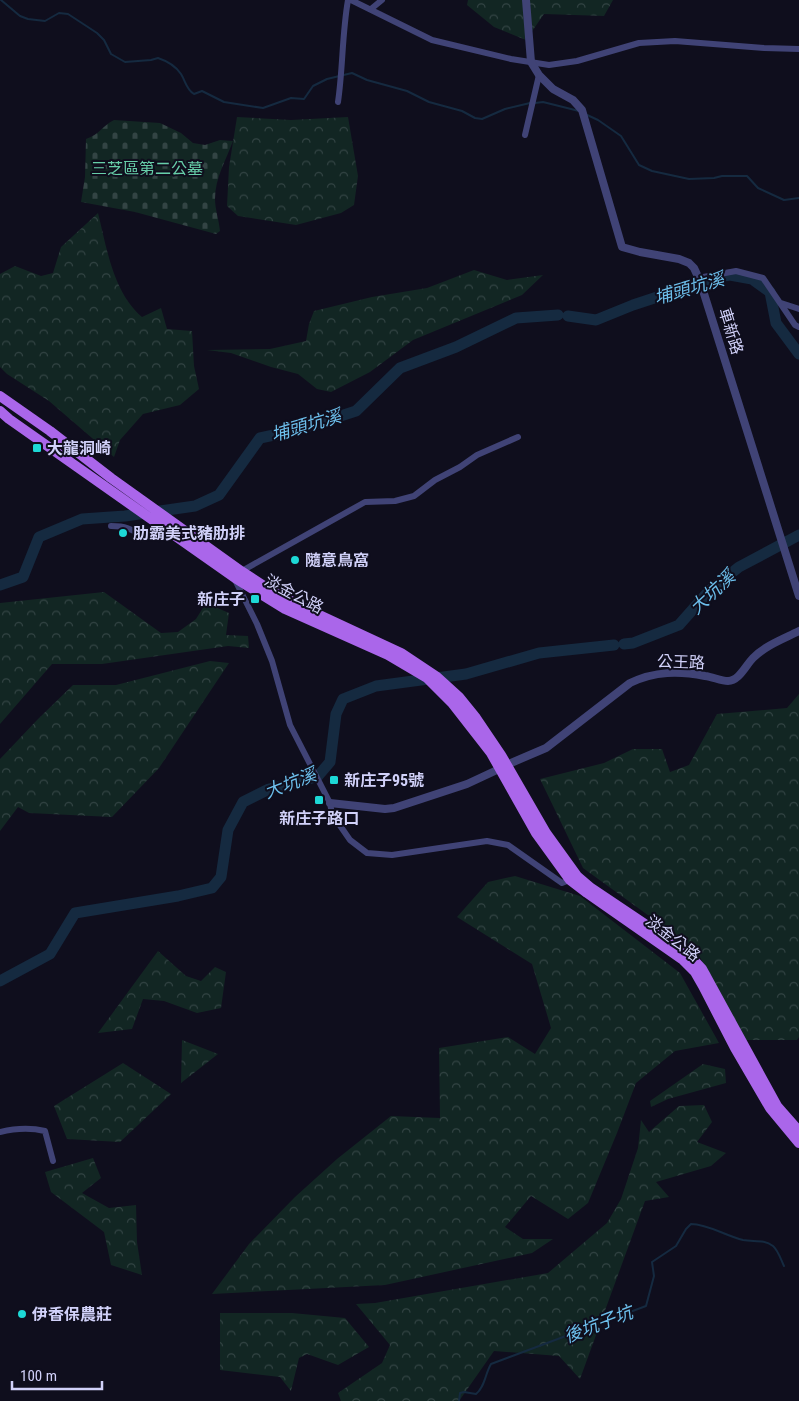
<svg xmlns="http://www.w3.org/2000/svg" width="799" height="1401" font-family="'Roboto Condensed','Noto Sans TC',sans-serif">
<defs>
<pattern id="forest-crowns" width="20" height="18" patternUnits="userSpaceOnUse" patternTransform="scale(1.25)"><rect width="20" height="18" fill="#122623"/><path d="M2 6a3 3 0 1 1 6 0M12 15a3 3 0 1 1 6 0" fill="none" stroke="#344"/></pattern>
<pattern id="cemetery-stones" width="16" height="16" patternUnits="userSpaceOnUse" patternTransform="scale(1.25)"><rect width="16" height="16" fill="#122623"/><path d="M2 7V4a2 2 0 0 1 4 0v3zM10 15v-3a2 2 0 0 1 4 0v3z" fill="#344"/></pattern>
</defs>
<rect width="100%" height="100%" fill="#0f0e1d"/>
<!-- forest -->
<path fill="url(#forest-crowns)" d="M 468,0 L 613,0 L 604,16 L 544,14 L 526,40 L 494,27 L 467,5 Z
M 237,117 L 291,120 L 348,117 L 358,176 L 354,205 L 341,213 L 296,225 L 238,216 L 227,206 L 229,167 Z
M 98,213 C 107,249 113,292 142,317 L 161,308 L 167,329 L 192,331 L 194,366 L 199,389 L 180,405 L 143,414 L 120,440 L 114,457 L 49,401 L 7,374 L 0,367 L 0,274 L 15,266 L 41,276 L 53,273 L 61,247 Z
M 474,270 L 507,280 L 543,275 L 522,295 L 413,340 L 370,372 L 331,392 L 317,389 L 298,374 L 271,367 L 231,353 L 207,350 L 270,349 L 306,341 L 309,324 L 314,311 L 372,297 L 427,288 Z
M 104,592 L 161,633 L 178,632 L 196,619 L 206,603 L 229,613 L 226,635 L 248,636 L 249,648 L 228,646 L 102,664 L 52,664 L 0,724 L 0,603 Z
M 210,661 L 229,663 L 159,768 L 112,817 L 29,813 L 18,807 L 0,831 L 0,759 L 38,719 L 73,685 L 116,685 Z
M 799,694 L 799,1037 L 797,1040 L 746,1040 L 696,950 L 583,868 L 540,779 L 604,763 L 633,749 L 662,749 L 670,772 L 689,765 L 717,714 L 787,708 Z
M 515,876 L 580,896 L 680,973 L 719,1043 L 675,1051 L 636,1083 L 617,1133 L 588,1203 L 568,1219 L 531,1196 L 505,1227 L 523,1239 L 553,1239 L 532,1253 L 385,1285 L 212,1294 L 249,1244 L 295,1197 L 337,1159 L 391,1116 L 440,1118 L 439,1048 L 508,1037 L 535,1054 L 551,1028 L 532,964 L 457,917 L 488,882 Z
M 158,951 L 186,976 L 201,981 L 215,967 L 226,972 L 221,1008 L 197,1013 L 164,1001 L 143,999 L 132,1029 L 98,1033 Z
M 182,1040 L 218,1054 L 181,1083 Z
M 123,1063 L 171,1094 L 120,1142 L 67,1139 L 54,1106 Z
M 703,1064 L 725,1069 L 726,1083 L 668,1099 L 651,1107 L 650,1101 Z
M 704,1105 L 712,1122 L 697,1142 L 726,1153 L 711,1166 L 656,1182 L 669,1197 L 645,1201 L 580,1379 L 559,1356 L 494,1351 L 459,1401 L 341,1401 L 338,1393 L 382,1363 L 390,1345 L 356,1304 L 375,1303 L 548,1273 L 607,1223 L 621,1199 L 638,1148 L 641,1120 L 649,1132 L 679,1106 Z
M 93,1158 L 101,1178 L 82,1193 L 109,1208 L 136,1205 L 137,1242 L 142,1275 L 111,1265 L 104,1232 L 51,1192 L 45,1172 Z
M 220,1313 L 292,1313 L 345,1318 L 369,1347 L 338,1365 L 307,1354 L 299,1358 L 291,1391 L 280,1377 L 220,1370 Z"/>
<!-- cemetery -->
<path fill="url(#cemetery-stones)" d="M 114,120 L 160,123 L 181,133 L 193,143 L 205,145 L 220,140 L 233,141 C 226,160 215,178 215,199 C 215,209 219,220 220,231 L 216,234 L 135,212 L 81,202 L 85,177 L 86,139 C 100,134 101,127 114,120 Z"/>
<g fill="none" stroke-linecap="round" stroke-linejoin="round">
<!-- stream -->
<path stroke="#152a40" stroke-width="2" d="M 1,0 L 20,16 L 28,19 L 45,21 L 59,13 L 68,14 L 97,33 L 104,40 L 111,54 L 125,62 L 151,60 L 158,58 C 167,61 175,65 181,74 C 186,82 186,89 194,94 L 202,91 L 224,102 L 263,108 L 291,98 L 304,99 L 313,86 L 327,79 L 352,73 L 367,80 L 407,91 L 429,102 L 462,111 L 475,118 L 482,119 L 505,109 L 530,103
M 535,103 L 543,102 L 579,111
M 585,114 L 598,120 L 621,136 L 639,165 L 652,171 L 689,179 L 714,178 L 722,176 L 747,176 L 758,188 L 784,200 L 799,198
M 459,1401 L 460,1393 L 464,1392 L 476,1394 C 485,1387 485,1374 491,1364 L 646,1306 L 654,1276 L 652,1262 L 676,1246 L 686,1229 L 691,1224 C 708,1224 726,1236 743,1240 C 754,1242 764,1239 773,1246 C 778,1250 781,1260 784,1266"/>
<!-- river -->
<path stroke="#152a40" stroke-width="11" d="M 568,316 L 596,320 L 633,305 L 718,277 L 730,275 L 752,279 L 770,292 L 776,323 L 799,354
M 0,585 L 23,577 L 39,537 L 82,519 L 125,516 L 195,506 L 219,495 L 260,438 L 297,430 L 356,411 L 400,368 L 456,347 L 516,318 L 558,315
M 624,644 L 633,643 L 679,625 L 709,591 L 739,567 L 799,535
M 0,981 L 50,954 L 75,913 L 178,896 L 212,888 L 221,877 L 228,830 L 243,802 L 269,789 L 299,782 L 318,776 L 330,762 L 336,714 L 343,699 L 376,686 L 466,674 L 539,653 L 614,645"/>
<!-- minor -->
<path stroke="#404376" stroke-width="6" d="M 351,0 L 432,40 L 511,59 L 549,65 L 577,61 L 639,43 L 675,41 L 764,48 L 799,49
M 371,9 L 382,0
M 338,102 C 343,68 342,34 348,0
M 525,135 L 539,75
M 698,278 L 736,271 L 763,278 L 795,325 L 799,327
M 781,303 L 799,309
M 111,526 C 116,526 122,526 127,528 C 143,534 155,545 168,531
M 240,572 L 365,502 L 395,501 L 414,496 L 435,480 L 460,467 L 477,455 L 518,437
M 235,580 L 257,624 L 272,661 L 290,725 L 330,803 L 332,814 L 350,840 L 367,853 L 392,855 L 487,841 L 508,845 L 562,883 L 572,879
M 0,1132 C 16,1128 29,1127 45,1131 L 53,1161"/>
<!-- tertiary -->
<path stroke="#404376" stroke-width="8" d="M 526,0 L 531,62 L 539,75 L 553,89 L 573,100 L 582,110 L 622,247 L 640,252 L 679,259 L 689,263 L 694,268 L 700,281 L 799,596
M 511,763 L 546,748 L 630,683 C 655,671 679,671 705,676 C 713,677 721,681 728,681 C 739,681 746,665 753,658 C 766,645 783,639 799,631
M 330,803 L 385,809 L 394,808 L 467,784 L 497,770"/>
<!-- primary -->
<path stroke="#aa66ea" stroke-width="10" d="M 0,396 L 50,431 L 111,478 L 241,571 L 270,590 L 300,606 L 401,653 L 437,677 L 459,697 L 476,718 L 501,755 L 546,833 L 577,876 L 591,888 L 676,945 L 689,955 L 702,969 L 777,1106 L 799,1131
M 0,411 L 9,419 L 235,578 L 285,609 L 388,655 L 427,678 L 452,703 L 491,753 L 536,833 L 570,880 L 587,893 L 683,960 L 695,972 L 703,986 L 735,1048 L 770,1108 L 799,1143"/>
</g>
<!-- markers -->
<g fill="#1dd8d6" stroke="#0f0e1d" stroke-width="2">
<rect x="32" y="443" width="10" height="10" rx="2.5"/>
<circle cx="123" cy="533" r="5"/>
<circle cx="295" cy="560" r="5"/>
<rect x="250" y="594" width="10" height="10" rx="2.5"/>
<rect x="329" y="775" width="10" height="10" rx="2.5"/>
<rect x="314" y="795" width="10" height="10" rx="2.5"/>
<circle cx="22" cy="1314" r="5"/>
</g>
<g text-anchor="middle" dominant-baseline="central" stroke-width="4" stroke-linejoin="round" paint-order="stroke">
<!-- park labels -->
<g font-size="16" fill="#67cea9" stroke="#0f0e1d">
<text x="147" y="168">三芝區第二公墓</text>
</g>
<!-- street labels -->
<g font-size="16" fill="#d1d1f9" stroke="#0f0e1d">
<text transform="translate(731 331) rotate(73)">車新路</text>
<text transform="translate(294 594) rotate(28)">淡金公路</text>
<text transform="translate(681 662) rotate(2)">公王路</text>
<text transform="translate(673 938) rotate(38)">淡金公路</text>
</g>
<!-- poi labels -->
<g font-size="16" font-weight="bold" fill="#d1d1f9" stroke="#0f0e1d" text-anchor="start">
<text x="47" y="448">大龍洞崎</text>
<text x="133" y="533">肋霸美式豬肋排</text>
<text x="305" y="560">隨意鳥窩</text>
<text x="245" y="599" text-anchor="end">新庄子</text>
<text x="344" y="780">新庄子95號</text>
<text x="319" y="818" text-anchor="middle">新庄子路口</text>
<text x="32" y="1314">伊香保農莊</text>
</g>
<!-- water labels -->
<g font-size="18" font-style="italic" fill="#6cbeeb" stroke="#0f0e1d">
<text transform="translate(689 288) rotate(-16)">埔頭坑溪</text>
<text transform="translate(306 425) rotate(-16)">埔頭坑溪</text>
<text transform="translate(712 592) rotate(-43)">大坑溪</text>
<text transform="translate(290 783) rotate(-21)">大坑溪</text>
<text transform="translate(598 1324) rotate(-21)">後坑子坑</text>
</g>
</g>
<!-- scale -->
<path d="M12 1381v8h90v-8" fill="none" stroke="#d1d1f9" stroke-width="2.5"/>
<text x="20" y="1381" font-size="15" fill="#d1d1f9" stroke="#0f0e1d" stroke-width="4" paint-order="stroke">100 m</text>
</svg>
